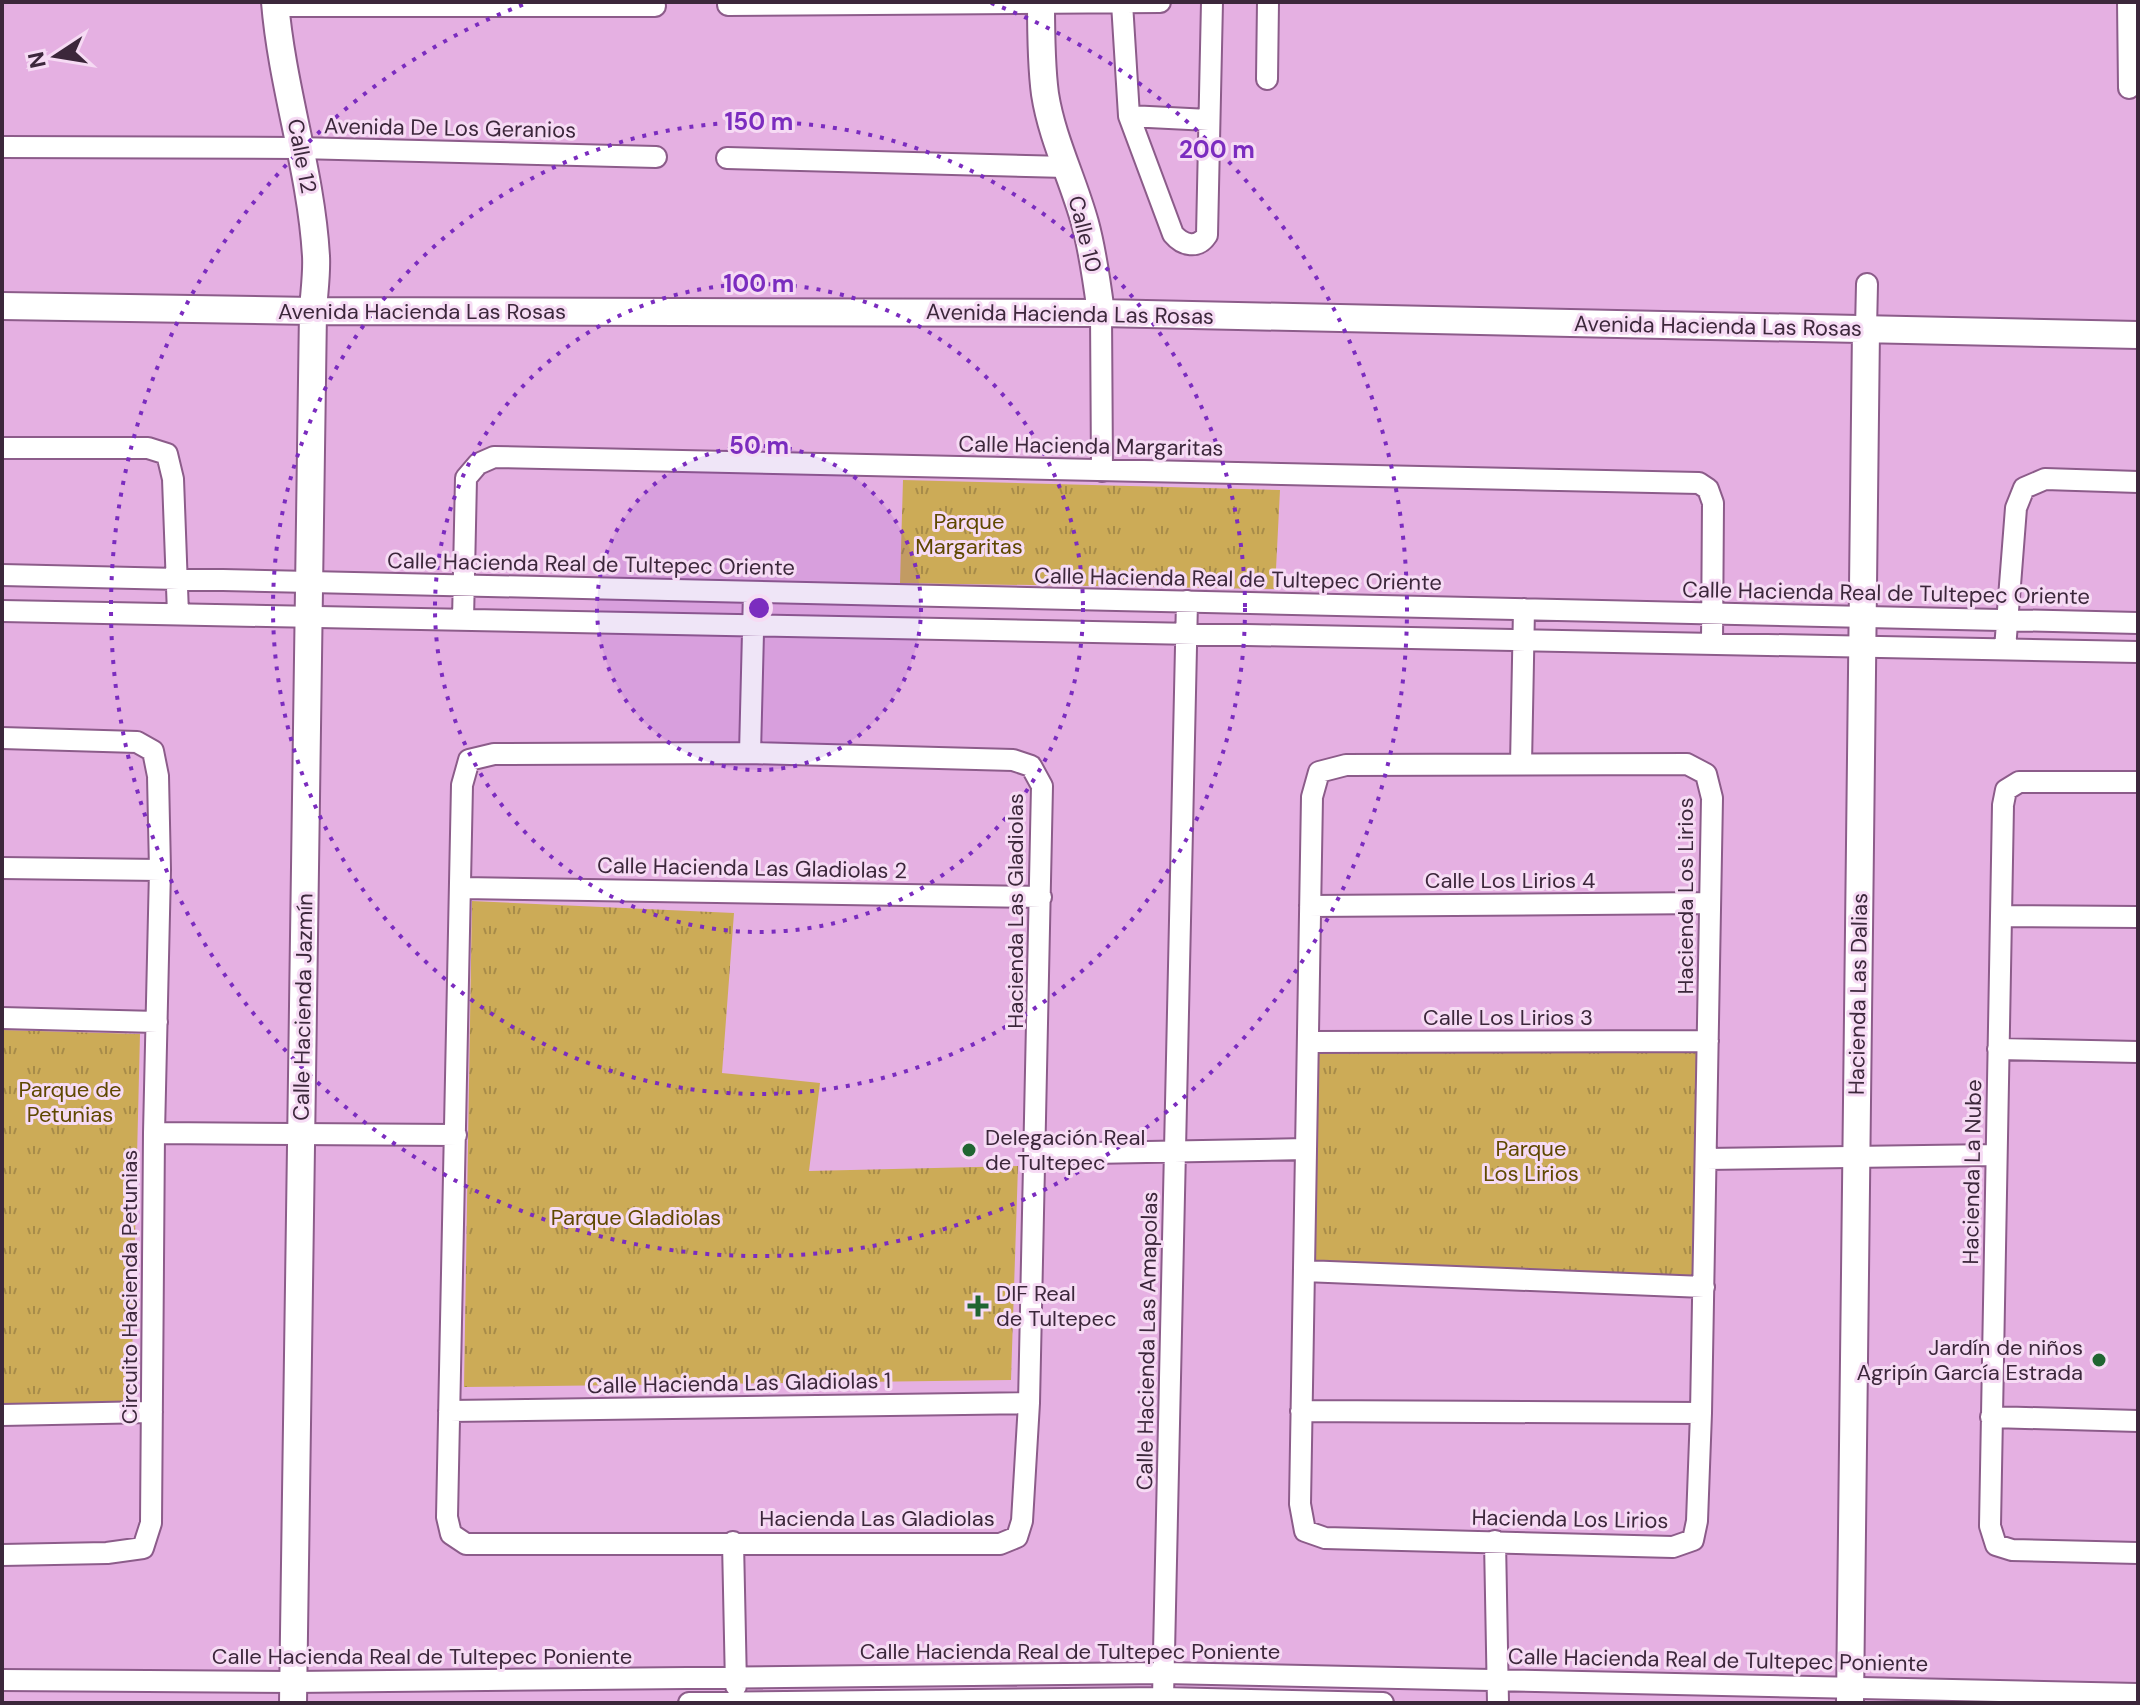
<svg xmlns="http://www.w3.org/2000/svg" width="2140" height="1705" font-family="'DM Sans',sans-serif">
<defs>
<pattern id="park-tufts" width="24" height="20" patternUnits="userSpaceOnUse" patternTransform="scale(2)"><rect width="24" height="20" fill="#ccab57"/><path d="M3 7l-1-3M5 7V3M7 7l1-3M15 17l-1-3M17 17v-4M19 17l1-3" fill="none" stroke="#a78b49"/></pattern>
</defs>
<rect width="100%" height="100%" fill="#e5b0e2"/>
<!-- park -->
<path fill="url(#park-tufts)" d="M 903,480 L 1280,490 L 1275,589 L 900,583 Z
M 472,901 L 734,913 L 722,1073 L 820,1083 L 809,1171 L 1018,1166 L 1011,1380 L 464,1387 Z
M 2,1030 L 140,1034 L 131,1403 L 2,1406 Z
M 1313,1045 L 1700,1049 L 1694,1279 L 1311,1266 Z"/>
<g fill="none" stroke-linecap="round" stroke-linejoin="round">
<!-- minor casing -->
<g stroke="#8c5c8a" stroke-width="24">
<path id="minor" d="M 2128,2 L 2129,88
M 1122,3 L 1129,116 L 1173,234 C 1183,246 1198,249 1207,235 L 1212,2
M 728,5 L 1160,2
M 276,6 L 655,6
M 1267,79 L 1268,2
M 1129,116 L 1209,120
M 2,147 L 298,148 L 656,157
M 727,158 L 1066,167
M 1101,313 L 1102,471
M 1866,329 L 1867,284
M 2,448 L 148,448 L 167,454 L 173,479 L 178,614
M 2,575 L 2138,623
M 2,611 L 2138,652
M 463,620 L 466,478 L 478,464 L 494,457 L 1699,483 L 1708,489 L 1713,503 L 1712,643
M 2005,649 L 2016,508 L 2024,488 L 2045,479 L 2138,482
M 2,738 L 137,742 L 153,751 L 158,776 L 160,870 L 154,1133 L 151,1523 L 143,1548 L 107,1553 L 2,1555
M 750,753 L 1013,760 L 1031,766 L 1042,786 L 1029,1403 L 1022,1521 L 1017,1537 L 1000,1544 L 466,1544 L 451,1534 L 447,1517 L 462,785 L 469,760 L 494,754 Z
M 750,753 L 754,592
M 1521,764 L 1524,609
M 1687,764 L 1706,774 L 1712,798 L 1701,1413 L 1697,1521 L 1693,1540 L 1673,1547 L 1325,1538 L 1305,1531 L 1300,1504 L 1312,797 L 1319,772 L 1346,765 Z
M 2138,782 L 2019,782 L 2006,790 L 2003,805 L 1990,1526 L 1996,1545 L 2012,1550 L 2138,1553
M 2,868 L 160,870
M 462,888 L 1041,897
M 1310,906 L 1710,903
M 2001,916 L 2138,917
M 2,1018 L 157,1022
M 1308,1042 L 1708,1041
M 1998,1049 L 2138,1052
M 154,1133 L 456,1135
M 1035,1154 L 1306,1149
M 1706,1159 L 1996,1155
M 1304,1271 L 1704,1287
M 449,1411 L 1029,1403
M 1301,1411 L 1701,1413
M 2,1415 L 152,1412
M 1991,1417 L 2138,1421
M 1495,1541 L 1498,1703
M 733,1542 L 736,1686
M 2,1680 L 293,1682 L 1164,1673 L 2138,1694
M 1163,1698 L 1187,601
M 689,1703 L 1163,1698 L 1383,1703"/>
</g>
<!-- tertiary casing -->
<g stroke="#8c5c8a" stroke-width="30">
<path id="tertiary" d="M 275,2 C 282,88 311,170 316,256 C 317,274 314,293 313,311 L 293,1703
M 1041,2 C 1041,33 1041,64 1045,94 C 1052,139 1073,179 1085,223 C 1093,252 1097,283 1101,313
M 2,306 L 313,311 L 1101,313 L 2138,335
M 1850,1703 L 1866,329"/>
</g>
<!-- minor -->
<use href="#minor" stroke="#fff" stroke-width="20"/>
<!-- tertiary -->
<use href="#tertiary" stroke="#fff" stroke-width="26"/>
</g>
<!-- distance rings -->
<circle cx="759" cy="608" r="162" fill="#7b2cbf" fill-opacity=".12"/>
<g fill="none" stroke="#7b2cbf" stroke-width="4" stroke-dasharray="4 8">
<circle cx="759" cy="608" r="162"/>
<circle cx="759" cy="608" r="324"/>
<circle cx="759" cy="608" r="486"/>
<path d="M991 3A648 648 0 1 1 527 3"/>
</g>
<!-- markers -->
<g fill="#206531" stroke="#f6dbf4" stroke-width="3">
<circle cx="969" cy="1150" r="8"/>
<path d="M974 1294h8v8h8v8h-8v8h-8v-8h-8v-8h8z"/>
<circle cx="2099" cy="1360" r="8"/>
</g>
<g text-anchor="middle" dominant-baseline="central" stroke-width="6" stroke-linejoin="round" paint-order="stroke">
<!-- street labels -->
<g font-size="22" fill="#3c273b" stroke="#f6dbf4">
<text transform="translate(450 128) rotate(1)">Avenida De Los Geranios</text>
<text transform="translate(302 156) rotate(79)">Calle 12</text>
<text transform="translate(1085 234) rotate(76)">Calle 10</text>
<text x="422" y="311">Avenida Hacienda Las Rosas</text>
<text transform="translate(1070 314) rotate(1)">Avenida Hacienda Las Rosas</text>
<text transform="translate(1718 326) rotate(1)">Avenida Hacienda Las Rosas</text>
<text transform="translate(1091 446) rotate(1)">Calle Hacienda Margaritas</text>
<text transform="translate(591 564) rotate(1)">Calle Hacienda Real de Tultepec Oriente</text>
<text transform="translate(1238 579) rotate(1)">Calle Hacienda Real de Tultepec Oriente</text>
<text transform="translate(1886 593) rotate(1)">Calle Hacienda Real de Tultepec Oriente</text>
<text transform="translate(752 868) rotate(1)">Calle Hacienda Las Gladiolas 2</text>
<text x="1510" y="880">Calle Los Lirios 4</text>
<text transform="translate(1685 896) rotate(-90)">Hacienda Los Lirios</text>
<text transform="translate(1015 911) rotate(-90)">Hacienda Las Gladiolas</text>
<text transform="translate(1858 994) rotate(-89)">Hacienda Las Dalias</text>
<text transform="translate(303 1007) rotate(-89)">Calle Hacienda Jazmín</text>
<text x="1508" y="1017">Calle Los Lirios 3</text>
<text transform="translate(1972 1172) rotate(-89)">Hacienda La Nube</text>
<text transform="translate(129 1287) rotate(-90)">Circuito Hacienda Petunias</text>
<text transform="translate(1147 1341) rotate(-89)">Calle Hacienda Las Amapolas</text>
<text transform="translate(739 1383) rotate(-1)">Calle Hacienda Las Gladiolas 1</text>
<text x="877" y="1518">Hacienda Las Gladiolas</text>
<text transform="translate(1570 1519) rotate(1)">Hacienda Los Lirios</text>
<text x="1070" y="1651">Calle Hacienda Real de Tultepec Poniente</text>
<text x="422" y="1656">Calle Hacienda Real de Tultepec Poniente</text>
<text transform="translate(1718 1660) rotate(1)">Calle Hacienda Real de Tultepec Poniente</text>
</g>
<!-- park labels -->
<g font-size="22" fill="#5f4800" stroke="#f6dbf4">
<text x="969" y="521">Parque<tspan x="969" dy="25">Margaritas</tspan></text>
<text x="70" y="1089">Parque de<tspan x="70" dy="25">Petunias</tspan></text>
<text x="1531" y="1148">Parque<tspan x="1531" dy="25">Los Lirios</tspan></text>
<text x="636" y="1217">Parque Gladiolas</text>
</g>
<!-- poi labels -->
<g font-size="22" fill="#3c273b" stroke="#f6dbf4" text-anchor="start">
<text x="985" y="1137">Delegación Real<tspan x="985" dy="25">de Tultepec</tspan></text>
<text x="996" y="1293">DIF Real<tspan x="996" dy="25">de Tultepec</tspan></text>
<text x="2083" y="1347" text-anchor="end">Jardín de niños<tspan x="2083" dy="25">Agripín García Estrada</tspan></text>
</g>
</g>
<circle cx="759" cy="608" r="12" fill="#7b2cbf" stroke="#f6dbf4" stroke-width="4"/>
<g font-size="24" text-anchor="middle" font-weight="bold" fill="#7b2cbf" stroke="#f6dbf4" stroke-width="6" stroke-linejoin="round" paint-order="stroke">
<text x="759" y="130">150 m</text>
<text x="1217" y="158">200 m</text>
<text x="759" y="292">100 m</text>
<text x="759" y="454">50 m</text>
</g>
<!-- border -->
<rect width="2140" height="1705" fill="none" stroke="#3c273b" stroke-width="8"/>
<!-- north arrow -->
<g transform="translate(56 56) rotate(258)" stroke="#f6dbf4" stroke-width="6" paint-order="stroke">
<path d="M0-6L14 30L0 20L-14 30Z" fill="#3c273b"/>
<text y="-12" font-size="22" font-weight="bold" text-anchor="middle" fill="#3c273b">N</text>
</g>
</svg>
